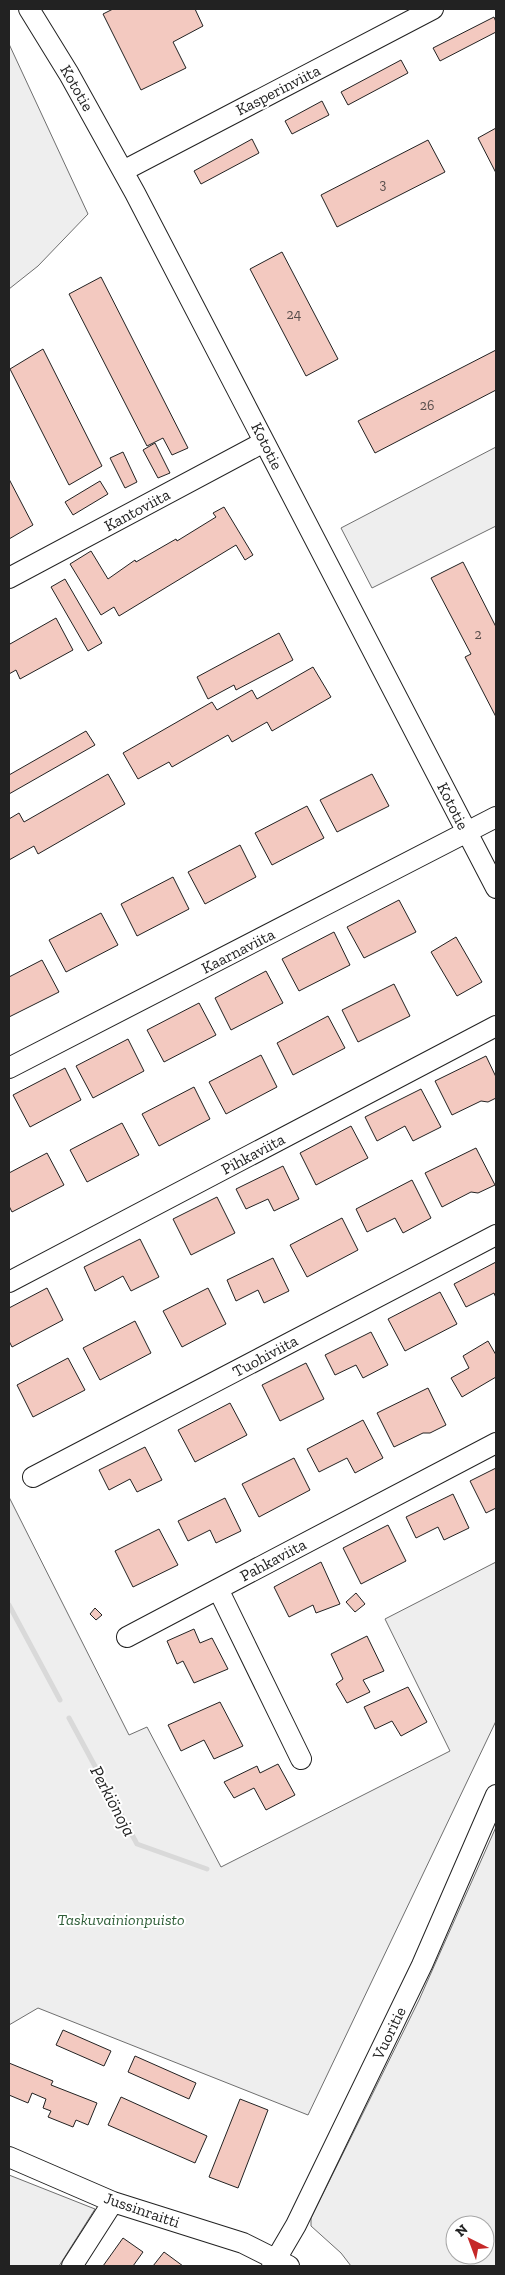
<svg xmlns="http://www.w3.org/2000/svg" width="505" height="2275" font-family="'Zilla Slab',serif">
<rect width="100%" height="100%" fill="#fff"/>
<!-- green -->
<path fill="#eee" stroke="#6f6f6f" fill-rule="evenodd" d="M 9,44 L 88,214 L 38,266 L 9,289 Z
M 496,447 L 496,526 L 372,588 L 341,528 Z
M 9,1497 L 129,1735 L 147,1727 L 221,1867 L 450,1751 L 385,1619 L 496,1562 L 496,1721 L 308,2115 L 38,2008 L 9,2025 Z
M 496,1827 L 496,2266 L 351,2266 L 341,2253 L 311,2226 L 311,2218 L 419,2000 ZM 455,2225 L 485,2225 L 485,2255 L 455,2255 Z
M 9,2175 L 95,2209 L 59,2266 L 9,2266 Z"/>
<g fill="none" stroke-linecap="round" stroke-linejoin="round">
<!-- stream -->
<path stroke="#d9d9d9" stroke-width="5" d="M 9,1605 L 60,1700
M 69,1718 L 137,1844 L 207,1869"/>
</g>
<!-- building -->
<path fill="#f3c9c0" stroke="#222" d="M 113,9 L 195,9 L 203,26 L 173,42 L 186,68 L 141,90 L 103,14 Z
M 494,17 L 496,22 L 496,32 L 440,61 L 433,48 Z
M 401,60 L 408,73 L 348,105 L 341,92 Z
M 322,101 L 329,115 L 292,134 L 285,121 Z
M 496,128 L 496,173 L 478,138 Z
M 252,139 L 259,153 L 201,184 L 194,171 Z
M 428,140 L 445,172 L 337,227 L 321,195 Z
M 282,252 L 338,359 L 306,376 L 250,269 Z
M 101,277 L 188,448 L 172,455 L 163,438 L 147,446 L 69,294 Z
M 43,349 L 102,466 L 69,485 L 10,369 Z
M 496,350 L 496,390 L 375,453 L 358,421 Z
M 155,443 L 170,473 L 158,478 L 143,450 Z
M 123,452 L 137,482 L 125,488 L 110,458 Z
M 9,479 L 33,525 L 9,539 Z
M 100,481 L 108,494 L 73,515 L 65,502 Z
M 224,507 L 253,555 L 245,560 L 236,545 L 119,616 L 114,607 L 101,615 L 70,564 L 91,551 L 108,579 L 135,560 L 136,562 L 176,539 L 177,541 L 216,517 L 213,513 Z
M 463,562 L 496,627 L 496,717 L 465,657 L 471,654 L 431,578 Z
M 65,579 L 102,643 L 88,651 L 51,587 Z
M 56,618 L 73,650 L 20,679 L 16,670 L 9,674 L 9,642 L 10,644 Z
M 279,633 L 293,660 L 236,690 L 234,685 L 208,699 L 197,677 Z
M 313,667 L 331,697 L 272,731 L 267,722 L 232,742 L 228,735 L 172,767 L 169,762 L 138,779 L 123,753 L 212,702 L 217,710 L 252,690 L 257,699 Z
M 86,731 L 95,745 L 9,794 L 9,775 Z
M 108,774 L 125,804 L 38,854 L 34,846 L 9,860 L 9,819 L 19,813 L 24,822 Z
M 372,774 L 389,806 L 337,832 L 320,800 Z
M 307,806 L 324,838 L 272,865 L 255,833 Z
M 240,845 L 256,877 L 205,904 L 188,872 Z
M 173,877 L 189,909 L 137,936 L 121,904 Z
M 399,900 L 416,932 L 364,958 L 347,927 Z
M 101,913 L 118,945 L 66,972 L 49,940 Z
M 334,932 L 350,965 L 299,991 L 282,959 Z
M 456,937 L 482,982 L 457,996 L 431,952 Z
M 42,960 L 59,992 L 9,1017 L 9,977 Z
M 266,971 L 283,1003 L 231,1030 L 215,998 Z
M 394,984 L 410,1016 L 358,1042 L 342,1010 Z
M 199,1003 L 216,1035 L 164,1062 L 147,1030 Z
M 328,1016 L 345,1048 L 293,1075 L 277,1043 Z
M 128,1039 L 144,1071 L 93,1098 L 76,1066 Z
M 261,1055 L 277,1087 L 226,1114 L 209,1082 Z
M 486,1056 L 496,1077 L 496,1098 L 488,1102 L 481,1101 L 452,1115 L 435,1081 Z
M 65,1068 L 81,1100 L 30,1127 L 13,1095 Z
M 194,1087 L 210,1119 L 159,1146 L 142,1114 Z
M 421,1089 L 441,1127 L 413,1141 L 405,1126 L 377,1141 L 365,1117 Z
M 122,1123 L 139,1155 L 87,1182 L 70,1150 Z
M 351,1126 L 368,1158 L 316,1185 L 300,1153 Z
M 476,1148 L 495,1185 L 478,1193 L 471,1192 L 442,1207 L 425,1173 Z
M 47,1153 L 64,1185 L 12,1212 L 9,1206 L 9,1173 Z
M 283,1166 L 299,1199 L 274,1211 L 268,1199 L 246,1209 L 236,1189 Z
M 412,1180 L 431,1218 L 403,1233 L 395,1218 L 367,1232 L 356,1209 Z
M 217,1197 L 235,1233 L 191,1255 L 173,1219 Z
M 342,1218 L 358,1250 L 307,1277 L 290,1245 Z
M 140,1239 L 159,1277 L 131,1291 L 123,1276 L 95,1291 L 84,1267 Z
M 273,1258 L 289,1291 L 264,1303 L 258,1290 L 236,1301 L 227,1280 Z
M 496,1262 L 496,1298 L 494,1293 L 466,1307 L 454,1284 Z
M 47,1288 L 63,1320 L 12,1347 L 9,1341 L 9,1308 Z
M 208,1288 L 226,1324 L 182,1347 L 163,1311 Z
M 440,1292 L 457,1324 L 405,1351 L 388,1319 Z
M 135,1321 L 151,1353 L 100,1380 L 83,1348 Z
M 371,1332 L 388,1365 L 363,1378 L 356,1365 L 335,1375 L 325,1355 Z
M 488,1341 L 496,1355 L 496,1377 L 462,1397 L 451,1378 L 469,1368 L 463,1356 Z
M 68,1358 L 85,1390 L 33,1417 L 17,1385 Z
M 306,1363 L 324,1399 L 280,1421 L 262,1385 Z
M 428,1388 L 446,1425 L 430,1433 L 423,1433 L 394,1447 L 377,1413 Z
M 230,1403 L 247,1435 L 195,1462 L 178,1430 Z
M 363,1420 L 383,1458 L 355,1473 L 347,1458 L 319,1472 L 307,1449 Z
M 145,1447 L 162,1480 L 137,1492 L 130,1479 L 109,1490 L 99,1470 Z
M 294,1458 L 310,1490 L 259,1517 L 242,1484 Z
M 496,1468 L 496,1508 L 486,1513 L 470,1481 Z
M 453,1494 L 469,1528 L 444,1540 L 438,1527 L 416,1538 L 406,1517 Z
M 225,1498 L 241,1531 L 216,1543 L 210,1530 L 188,1541 L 178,1521 Z
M 388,1525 L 406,1561 L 361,1584 L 343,1548 Z
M 159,1529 L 178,1565 L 133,1587 L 115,1551 Z
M 321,1562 L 340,1604 L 316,1613 L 313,1605 L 289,1617 L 274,1587 Z
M 356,1593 L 365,1604 L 355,1612 L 346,1602 Z
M 95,1608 L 102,1615 L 96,1620 L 90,1614 Z
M 194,1629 L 200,1643 L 212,1638 L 228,1669 L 194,1683 L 183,1661 L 177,1664 L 167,1641 Z
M 367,1636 L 384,1671 L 363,1680 L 370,1692 L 347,1703 L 336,1684 L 343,1679 L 331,1654 Z
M 408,1687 L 427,1722 L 401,1736 L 392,1721 L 375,1729 L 364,1707 Z
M 220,1702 L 243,1746 L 214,1759 L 204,1740 L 181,1751 L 168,1725 Z
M 278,1764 L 295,1795 L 266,1810 L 254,1788 L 234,1798 L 224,1782 L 257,1766 L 260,1773 Z
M 63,2030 L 111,2051 L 104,2066 L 56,2045 Z
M 135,2056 L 196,2083 L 189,2099 L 128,2072 Z
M 9,2063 L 53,2081 L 51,2085 L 97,2103 L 88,2125 L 76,2120 L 73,2127 L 48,2117 L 51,2111 L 43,2108 L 46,2099 L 32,2093 L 28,2103 L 9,2095 Z
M 121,2097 L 207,2136 L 195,2163 L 108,2125 Z
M 240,2099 L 268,2110 L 238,2188 L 209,2177 Z
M 123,2238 L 143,2252 L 133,2266 L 103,2266 Z
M 164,2252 L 183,2266 L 153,2266 Z"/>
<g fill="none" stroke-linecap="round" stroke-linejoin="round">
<!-- minor casing -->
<g stroke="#222" stroke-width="22">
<path id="minor" d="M 29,9 L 69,74 L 135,193 L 496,888
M 123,171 L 433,9
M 9,578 L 264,442
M 9,1068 L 496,817
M 9,1282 L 496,1026
M 33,1477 L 496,1235
M 127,1637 L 218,1589
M 301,1759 L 218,1589 L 496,1443
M 9,2157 L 113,2202 L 243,2243 L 289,2266
M 72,2266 L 113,2202
M 272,2266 L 296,2225 L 422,1965 L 496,1795"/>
</g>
<!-- minor -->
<use href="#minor" stroke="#fff" stroke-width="20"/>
</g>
<g text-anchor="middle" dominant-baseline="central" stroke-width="4" stroke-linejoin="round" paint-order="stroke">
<!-- number labels -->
<g font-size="14" fill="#564c4a">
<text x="383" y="184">3</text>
<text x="294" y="314">24</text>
<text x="427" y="405">26</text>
<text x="478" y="634">2</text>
</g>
<!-- street labels -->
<g font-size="16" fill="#222" stroke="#fff">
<text transform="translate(77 88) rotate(60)">Kototie</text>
<text transform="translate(278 90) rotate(-27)">Kasperinviita</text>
<text transform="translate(267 446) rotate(63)">Kototie</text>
<text transform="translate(137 510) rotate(-28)">Kantoviita</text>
<text transform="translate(453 806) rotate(63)">Kototie</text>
<text transform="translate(238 951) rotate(-27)">Kaarnaviita</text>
<text transform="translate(253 1154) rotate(-28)">Pihkaviita</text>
<text transform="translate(265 1356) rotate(-28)">Tuohiviita</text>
<text transform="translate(273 1560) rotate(-28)">Pahkaviita</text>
<text transform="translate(389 2033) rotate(-64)">Vuoritie</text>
<text transform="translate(142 2210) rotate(19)">Jussinraitti</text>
</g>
<!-- park labels -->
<g font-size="16" font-style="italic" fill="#2f5e38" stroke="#fff">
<text x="121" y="1919">Taskuvainionpuisto</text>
</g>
<!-- water labels -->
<g font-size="18" font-style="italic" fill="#222" stroke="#fff">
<text transform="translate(113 1801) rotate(62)">Perkiönoja</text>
</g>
</g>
<!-- border -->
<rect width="505" height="2275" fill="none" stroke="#222222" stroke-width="20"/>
<!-- north arrow -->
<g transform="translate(470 2240) rotate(318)"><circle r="24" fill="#ffffff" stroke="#a7a7a7"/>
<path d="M0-4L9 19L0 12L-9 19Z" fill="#c62828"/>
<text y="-8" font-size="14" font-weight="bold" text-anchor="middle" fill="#222222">N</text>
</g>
</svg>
